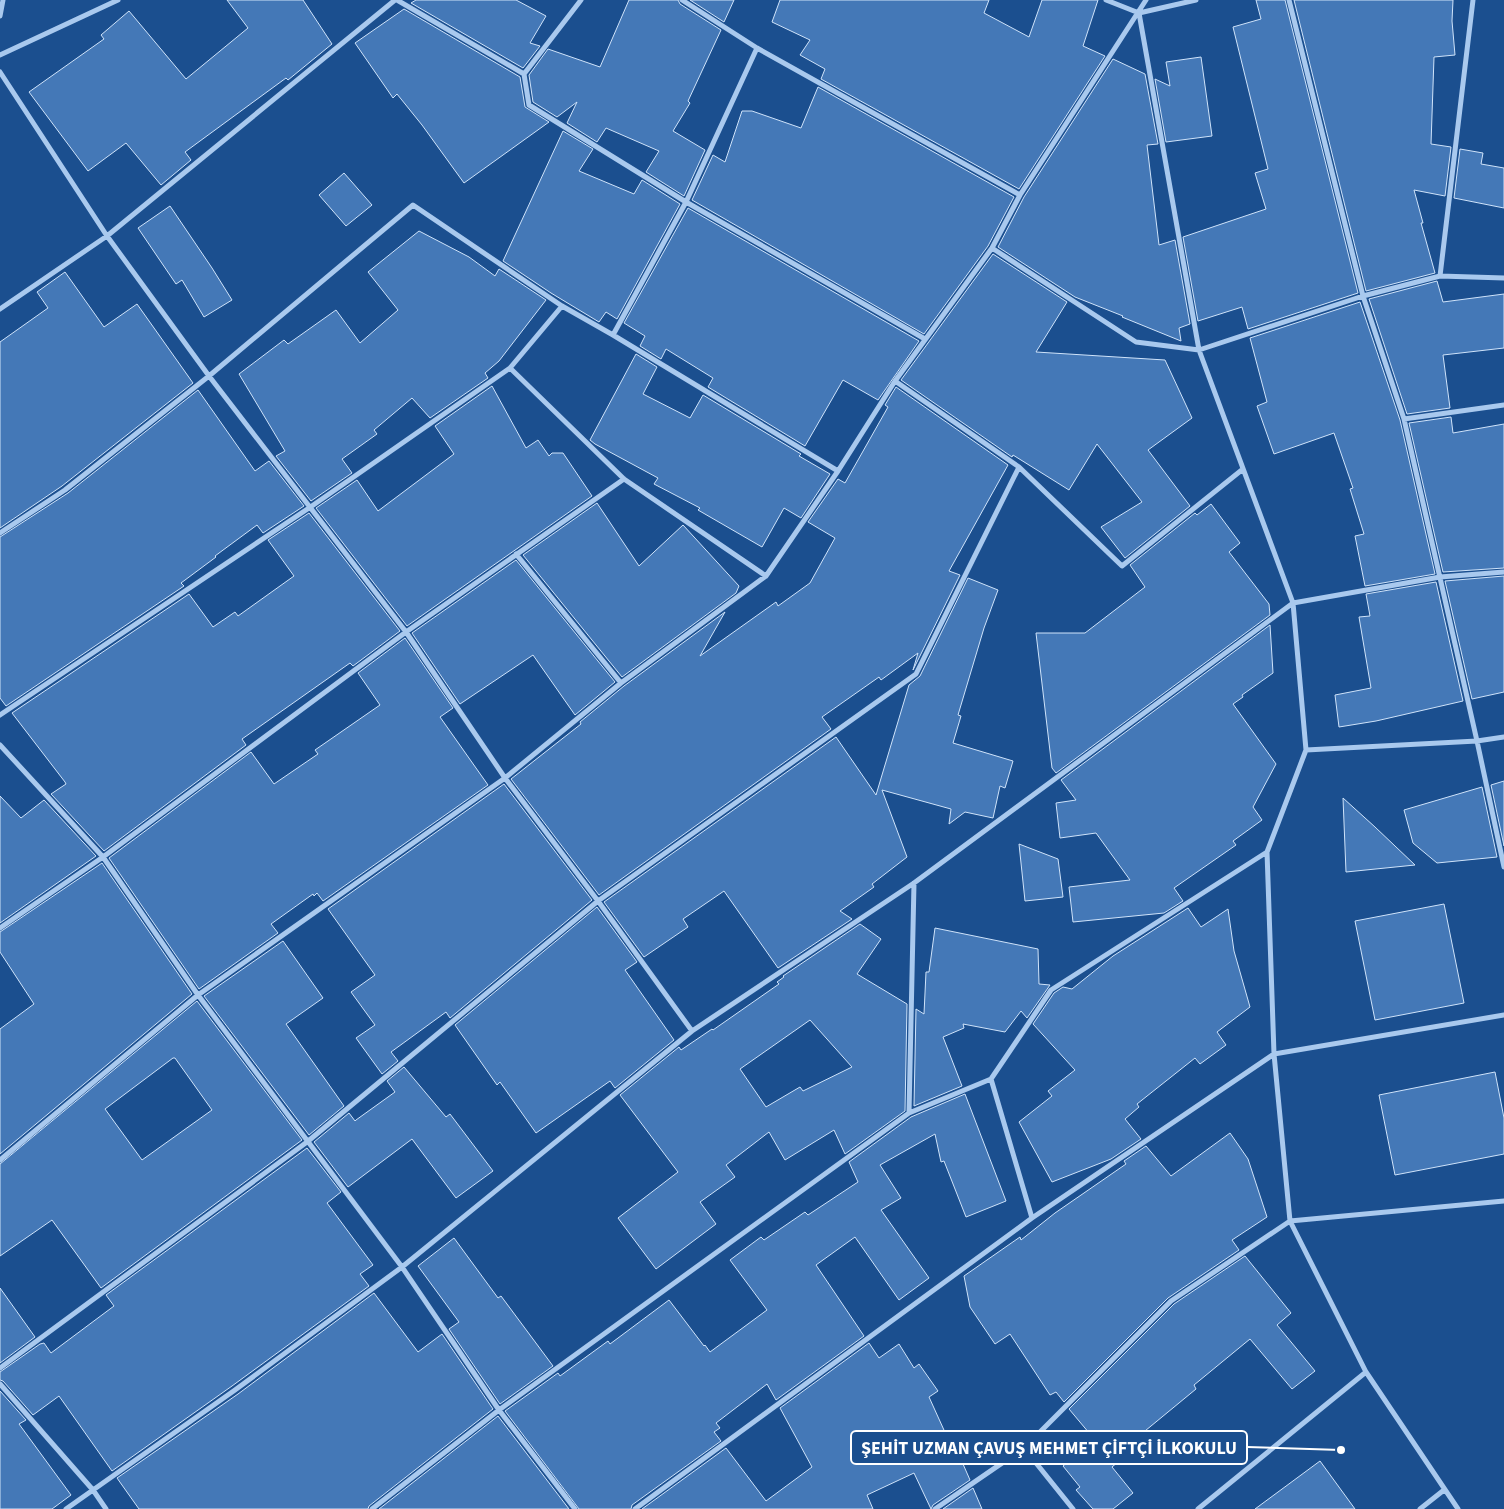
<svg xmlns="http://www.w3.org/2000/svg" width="1504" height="1509" font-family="'Source Sans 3',sans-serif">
<rect width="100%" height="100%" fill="#1b4f8f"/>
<!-- building -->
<path fill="#4478b7" stroke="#cfe3fa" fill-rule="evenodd" d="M 227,0 L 303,0 L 332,44 L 288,80 L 286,78 L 185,152 L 191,160 L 161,185 L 126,143 L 88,171 L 29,92 L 104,39 L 101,35 L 129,11 L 186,79 L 248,28 Z
M 416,0 L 516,0 L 546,16 L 530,43 L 540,46 L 523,68 L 411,3 Z
M 629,0 L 678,0 L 680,4 L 721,30 L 688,101 L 690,103 L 673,131 L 705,150 L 684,196 L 646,172 L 659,151 L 606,128 L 597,142 L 567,123 L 577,102 L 557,117 L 533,102 L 529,75 L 548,49 L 600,67 Z
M 690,0 L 734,0 L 724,22 Z
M 780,0 L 989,0 L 984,13 L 1029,37 L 1042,0 L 1098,0 L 1083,46 L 1105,56 L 1019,189 L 821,79 L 825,69 L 800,55 L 810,40 L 772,22 Z
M 1256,0 L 1285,0 L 1358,293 L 1248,329 L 1242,307 L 1198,321 L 1183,237 L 1266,209 L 1255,173 L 1268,169 L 1233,27 L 1261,19 Z
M 1294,0 L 1453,0 L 1452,21 L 1455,55 L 1434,57 L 1431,144 L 1451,147 L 1445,196 L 1414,190 L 1423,223 L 1421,223 L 1435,273 L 1366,291 Z
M 404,9 L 520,77 L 525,107 L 549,122 L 464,183 L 422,125 L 397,94 L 393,98 L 355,43 Z
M 1201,57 L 1212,136 L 1166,142 L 1155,79 L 1170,86 L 1166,62 Z
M 1113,59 L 1145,74 L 1158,144 L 1147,145 L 1159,245 L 1175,240 L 1190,324 L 1179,328 L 1181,341 L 1122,317 L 1123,316 L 1075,297 L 998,247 L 1024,197 Z
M 818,87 L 1014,197 L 988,246 L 924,334 L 692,200 L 713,155 L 725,162 L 742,111 L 752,111 L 801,128 Z
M 563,131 L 593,149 L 579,171 L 634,194 L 642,180 L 680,204 L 617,319 L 606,312 L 599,322 L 551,293 L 503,261 Z
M 1460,149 L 1483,153 L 1481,164 L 1504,168 L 1504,208 L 1454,198 Z
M 344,173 L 372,205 L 346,226 L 319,195 Z
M 170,206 L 212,268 L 232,300 L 204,317 L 182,280 L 176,284 L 138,228 Z
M 688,208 L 919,341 L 878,400 L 843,380 L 805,446 L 708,387 L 713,378 L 666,349 L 661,359 L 640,346 L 645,336 L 624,323 Z
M 419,231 L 469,257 L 495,276 L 499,269 L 546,300 L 499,361 L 485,373 L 488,378 L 430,418 L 412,398 L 374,430 L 377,434 L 342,459 L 352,473 L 311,501 L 276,456 L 285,451 L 239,374 L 284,340 L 288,344 L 336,310 L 360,343 L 398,310 L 368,272 Z
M 993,254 L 1067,302 L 1036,352 L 1165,360 L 1192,418 L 1148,450 L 1190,506 L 1125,558 L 1101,527 L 1142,502 L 1097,444 L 1069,490 L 1013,455 L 1012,457 L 901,380 Z
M 65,272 L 104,327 L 137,304 L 193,383 L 62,486 L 0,528 L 0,342 L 48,308 L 37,292 Z
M 1437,281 L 1443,302 L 1504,294 L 1504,348 L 1443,355 L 1450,408 L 1407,414 L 1369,299 Z
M 1360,302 L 1400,420 L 1435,574 L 1365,586 L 1355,536 L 1364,534 L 1350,489 L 1353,488 L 1334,433 L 1274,454 L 1257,406 L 1267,402 L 1250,338 Z
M 636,354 L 657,367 L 643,394 L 690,418 L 703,395 L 801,454 L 799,456 L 830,474 L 801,518 L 784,508 L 762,547 L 698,510 L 700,508 L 654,484 L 658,478 L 595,444 L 590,440 Z
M 492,386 L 526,448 L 538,440 L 549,456 L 552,453 L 563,453 L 592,496 L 407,626 L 316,508 L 357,480 L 378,511 L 454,454 L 435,426 Z
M 896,387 L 1008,465 L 949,571 L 960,575 L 913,670 L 918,653 L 881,680 L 879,677 L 822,717 L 831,729 L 599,895 L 511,779 L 581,724 L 580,722 L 624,686 L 725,612 L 700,656 L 776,602 L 778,606 L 810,583 L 835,538 L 808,522 L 838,479 L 845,483 L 888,407 L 885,405 Z
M 198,390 L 255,471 L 269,461 L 304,506 L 263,533 L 257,525 L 215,556 L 216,557 L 181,583 L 184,586 L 6,706 L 0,698 L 0,537 L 68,493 Z
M 1451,417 L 1453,433 L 1504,424 L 1504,568 L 1443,572 L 1409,423 Z
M 597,503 L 639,566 L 683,525 L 739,586 L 736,593 L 622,677 L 523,555 Z
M 1211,504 L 1240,543 L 1229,552 L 1269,604 L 1270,615 L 1056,773 L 1052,768 L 1036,633 L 1085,633 L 1145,587 L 1130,565 L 1195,513 L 1197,515 Z
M 309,513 L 400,631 L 353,666 L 350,663 L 242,739 L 246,745 L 104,851 L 51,794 L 66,784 L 65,782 L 12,713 L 189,594 L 213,627 L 235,612 L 238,616 L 294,576 L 268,540 Z
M 516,560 L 615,682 L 575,715 L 533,655 L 460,704 L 412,633 Z
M 1504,576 L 1504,692 L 1472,699 L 1445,581 Z
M 968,578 L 998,590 L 984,628 L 958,715 L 961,716 L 953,743 L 1013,761 L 1005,788 L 1000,786 L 993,818 L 965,812 L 949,824 L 951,809 L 882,790 L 907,857 L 872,884 L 874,887 L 840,911 L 852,919 L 778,968 L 724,891 L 683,919 L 688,927 L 644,957 L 604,902 L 836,737 L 876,795 L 909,685 L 920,676 Z
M 1436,582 L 1463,701 L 1376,721 L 1339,727 L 1335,695 L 1371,688 L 1359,617 L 1370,616 L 1366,594 Z
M 1270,625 L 1273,673 L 1242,695 L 1243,697 L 1233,704 L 1276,764 L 1253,807 L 1262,820 L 1233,841 L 1236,845 L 1174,888 L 1183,901 L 1164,913 L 1073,922 L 1069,887 L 1130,880 L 1096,833 L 1060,838 L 1056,803 L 1076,800 L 1061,780 Z
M 405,638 L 453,708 L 440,717 L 488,785 L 323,901 L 317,893 L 314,896 L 313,894 L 271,924 L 278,933 L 199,989 L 109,858 L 251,752 L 274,784 L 318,754 L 315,750 L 380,705 L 358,673 Z
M 1504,781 L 1504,846 L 1491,785 Z
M 504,784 L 592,900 L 450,1018 L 446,1012 L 391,1052 L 398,1061 L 382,1074 L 356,1038 L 375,1025 L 351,992 L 375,975 L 328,909 Z
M 1482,787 L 1497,857 L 1437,863 L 1413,843 L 1404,810 Z
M 0,796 L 21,818 L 44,800 L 96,856 L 0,923 Z
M 1343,798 L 1375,827 L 1415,865 L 1346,872 Z
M 1019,844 L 1058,859 L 1063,897 L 1025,901 Z
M 102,863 L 192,994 L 0,1154 L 0,1029 L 34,1004 L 0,952 L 0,932 Z
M 1444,904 L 1464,1003 L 1375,1020 L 1355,921 Z
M 597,907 L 637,962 L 625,970 L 674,1040 L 615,1088 L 610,1081 L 536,1133 L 500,1082 L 497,1085 L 455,1025 Z
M 1188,908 L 1201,927 L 1228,909 L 1234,951 L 1250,1007 L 1217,1032 L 1226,1045 L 1200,1064 L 1195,1058 L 1137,1104 L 1139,1107 L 1125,1119 L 1141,1139 L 1111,1159 L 1052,1182 L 1019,1122 L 1052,1096 L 1048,1091 L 1075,1070 L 1033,1024 L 1054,993 L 1063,987 L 1072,989 L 1113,956 Z
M 860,924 L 881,939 L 857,974 L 907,1004 L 905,1111 L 845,1154 L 834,1130 L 785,1160 L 769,1132 L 726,1165 L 735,1177 L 700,1202 L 716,1224 L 656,1269 L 618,1218 L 678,1172 L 620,1095 L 679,1047 L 681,1050 L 712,1029 L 713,1030 L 779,984 L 777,982 L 784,977 L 783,976 ZM 810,1020 L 852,1067 L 803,1091 L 800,1087 L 766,1107 L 740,1069 Z
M 935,928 L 1038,949 L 1039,984 L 1050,985 L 1027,1018 L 1021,1011 L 1005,1032 L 963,1024 L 964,1028 L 943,1037 L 962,1086 L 914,1106 L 916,1009 L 924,1014 L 926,972 L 929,972 Z
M 283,941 L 323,998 L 286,1024 L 344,1106 L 309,1135 L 204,996 Z
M 197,1001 L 302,1140 L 101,1288 L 52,1220 L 0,1256 L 0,1164 ZM 173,1058 L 175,1058 L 212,1110 L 142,1160 L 105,1109 Z
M 404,1067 L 446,1117 L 450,1114 L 493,1171 L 456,1198 L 412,1139 L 348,1187 L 314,1142 L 349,1113 L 355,1121 L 356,1120 L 395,1092 L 387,1081 Z
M 1495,1072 L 1504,1118 L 1504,1154 L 1395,1175 L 1379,1095 Z
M 965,1094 L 1006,1201 L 966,1217 L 944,1161 L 941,1162 L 935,1134 L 880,1165 L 901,1198 L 881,1210 L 929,1278 L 899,1300 L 855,1237 L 816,1265 L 864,1336 L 776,1400 L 767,1384 L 716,1423 L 720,1428 L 714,1432 L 721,1441 L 632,1505 L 631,1509 L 579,1509 L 505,1411 L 558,1373 L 560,1376 L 608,1341 L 610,1344 L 669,1300 L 704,1346 L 705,1345 L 710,1352 L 767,1310 L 730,1260 L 761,1237 L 764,1240 L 805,1212 L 808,1215 L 858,1182 L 849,1162 L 911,1117 Z
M 1230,1133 L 1248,1159 L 1267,1217 L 1232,1240 L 1239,1250 L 1168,1298 L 1064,1402 L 1056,1392 L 1050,1395 L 1010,1334 L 995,1344 L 970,1307 L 964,1276 L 1020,1237 L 1021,1240 L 1055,1213 L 1126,1164 L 1124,1161 L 1146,1146 L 1171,1176 Z
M 307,1148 L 341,1192 L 327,1203 L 373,1265 L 360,1274 L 369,1286 L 232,1386 L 112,1471 L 59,1396 L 33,1415 L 3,1381 L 0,1380 L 0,1372 L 40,1344 L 44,1343 L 51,1353 L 114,1306 L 106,1295 Z
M 454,1238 L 498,1298 L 501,1296 L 553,1366 L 500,1404 L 449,1329 L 459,1322 L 418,1266 Z
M 1245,1256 L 1291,1313 L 1277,1325 L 1315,1371 L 1292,1389 L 1250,1339 L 1194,1385 L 1196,1389 L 1134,1440 L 1138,1445 L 1112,1467 L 1133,1493 L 1113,1509 L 1093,1509 L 1076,1490 L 1080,1487 L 1063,1466 L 1095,1440 L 1069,1409 L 1174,1304 Z
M 0,1288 L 35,1337 L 0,1363 Z
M 374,1293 L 418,1352 L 442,1334 L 493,1409 L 369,1506 L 368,1509 L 139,1509 L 117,1478 L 238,1394 Z
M 869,1343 L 879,1358 L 899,1344 L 914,1368 L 919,1364 L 938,1391 L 929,1397 L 953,1450 L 956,1448 L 970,1480 L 933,1505 L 931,1509 L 914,1473 L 867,1495 L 873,1509 L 642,1509 L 726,1448 L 766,1501 L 812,1467 L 780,1408 Z
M 0,1391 L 26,1420 L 19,1424 L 71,1495 L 52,1509 L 0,1509 Z
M 498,1416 L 569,1509 L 379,1509 Z
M 1320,1461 L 1355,1509 L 1255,1509 Z
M 973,1488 L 982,1509 L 943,1509 Z"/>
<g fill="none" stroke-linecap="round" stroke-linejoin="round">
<!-- minor -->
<path stroke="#a9c9ee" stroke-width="5" d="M 397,0 L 524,74 L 529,105 L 686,202 L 925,339
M 682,0 L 757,48 L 1020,195
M 1106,0 L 1139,13 L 1196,0
M 1289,0 L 1363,296 L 1404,419 L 1477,741 L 1504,867
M 1139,13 L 1199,350 L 1293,603 L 1306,750 L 1267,852 L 1274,1054 L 1290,1221 L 1366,1372 L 1458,1509
M 0,16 L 3,0
M 0,55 L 118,0
M 0,72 L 107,236 L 209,376 L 406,632 L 505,778 L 598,901 L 692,1031
M 524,74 L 581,0
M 992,248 L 1136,342 L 1199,350 L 1363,296 L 1440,276 L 1504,278
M 1440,276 L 1473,0
M 0,309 L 107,236 L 395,0
M 613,335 L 686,202 L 757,48
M 510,368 L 562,306
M 1404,419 L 1504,405
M 1019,467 L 1122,566 L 1243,469
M 0,533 L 65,490 L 209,376 L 413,205 L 562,306 L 613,335 L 838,471
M 516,554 L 621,683
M 0,715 L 309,508 L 510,368 L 624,479 L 766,576
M 0,745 L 103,857 L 198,995 L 402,1267 L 499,1410 L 575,1509
M 1306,750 L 1477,741 L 1504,737
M 0,928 L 103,857 L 406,632 L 624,479
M 991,1079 L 1032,1218
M 909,1113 L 914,883
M 0,1160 L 198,995 L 505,778 L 621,683 L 766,576 L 838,471 L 895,381 L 992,248 L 1020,195 L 1146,0
M 0,1368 L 307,1142 L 598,901 L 916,674 L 1019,467 L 895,381
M 0,1384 L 93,1490 L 106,1509
M 1024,1448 L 1073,1509
M 66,1509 L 235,1390 L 402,1267 L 692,1031 L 914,883 L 1293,603 L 1440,577 L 1504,572
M 372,1509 L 499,1410 L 909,1113 L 991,1079 L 1051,990 L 1267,852
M 635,1509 L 1032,1218 L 1274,1054 L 1504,1015
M 935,1509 L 1024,1448 L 1171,1301 L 1290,1221 L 1504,1201
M 1198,1509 L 1366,1372
M 1420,1509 L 1444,1490"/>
</g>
<!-- callouts -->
<path fill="none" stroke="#fff" stroke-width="2" d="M1341 1450L1247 1447"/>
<circle fill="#fff" stroke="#1b4f8f" stroke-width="2" cx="1341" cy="1450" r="5"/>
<rect fill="#1b4f8f" stroke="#fff" stroke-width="2" x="851" y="1431" width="396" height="33" rx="5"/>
<g font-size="18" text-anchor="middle" font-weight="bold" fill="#fff">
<text x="1049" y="1454">ŞEHİT UZMAN ÇAVUŞ MEHMET ÇİFTÇİ İLKOKULU</text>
</g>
</svg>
